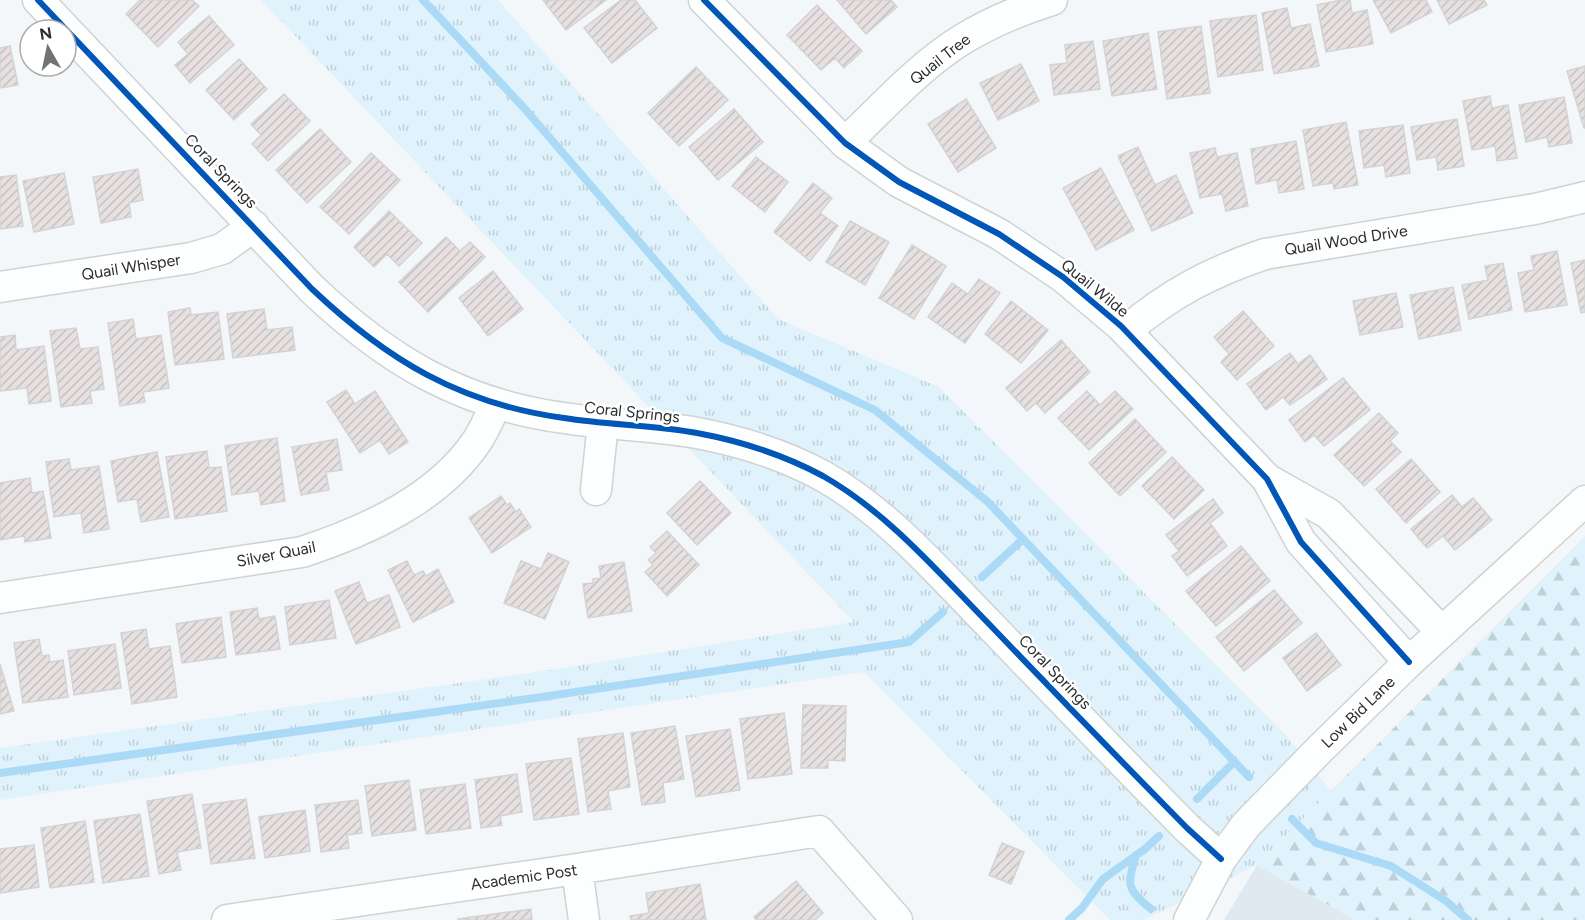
<svg xmlns="http://www.w3.org/2000/svg" width="1585" height="920" font-family="Figtree,sans-serif">
<defs>
<pattern id="grass-tufts" width="24" height="20" patternUnits="userSpaceOnUse" patternTransform="scale(1.5)"><rect width="24" height="20" fill="#e0f2fc"/><path d="M3 7l-1-3M5 7V3M7 7l1-3M15 17l-1-3M17 17v-4M19 17l1-3" fill="none" stroke="#c0d0d8"/></pattern>
<pattern id="forest-firs" width="22" height="20" patternUnits="userSpaceOnUse" patternTransform="scale(1.5)"><rect width="22" height="20" fill="#e0f2fc"/><path d="M5 1l3.5 6h-7zM16 11l3.5 6h-7z" fill="#c0d0d8"/></pattern>
<pattern id="building-hatch" width="6" height="6" patternUnits="userSpaceOnUse" patternTransform="scale(1.5)"><rect width="6" height="6" fill="#e7e0e0"/><path d="M-1 1l2-2M0 6l6-6M5 7l2-2" fill="none" stroke="#c6c0c0"/></pattern>
</defs>
<rect width="100%" height="100%" fill="#f3f7fa"/>
<!-- built -->
<path fill="#dfe9ef" d="M 1257,865 L 1355,920 L 1224,920 Z"/>
<!-- grass -->
<path fill="url(#grass-tufts)" d="M 261,0 L 498,0 L 778,319 L 939,387 L 1283,732 L 1331,791 L 1257,865 L 1144,920 L 1110,920 L 864,672 L 0,800 L 0,748 L 530,673 L 854,622 Z"/>
<!-- forest -->
<path fill="url(#forest-firs)" d="M 1585,536 L 1585,920 L 1355,920 L 1257,865 Z"/>
<g fill="none" stroke-linecap="round" stroke-linejoin="round">
<!-- stream -->
<path stroke="#abdaf6" stroke-width="8" d="M 423,0 L 525,109 L 722,338 L 875,410 L 988,502 L 1249,777
M 982,577 L 1023,539
M 0,773 L 542,697 L 909,642 L 943,612
M 1197,799 L 1234,762
M 1292,819 L 1316,843 L 1391,866 L 1446,901 L 1468,920
M 1136,855 C 1127,886 1126,888 1151,909
M 1069,920 L 1082,908 L 1103,879 L 1145,849 L 1159,836"/>
</g>
<!-- building -->
<path fill="url(#building-hatch)" stroke="#d3d3d4" stroke-width="1.5" d="M 140,0 L 192,0 L 199,6 L 158,47 L 126,14 Z
M 543,0 L 606,0 L 566,30 Z
M 621,0 L 635,0 L 657,28 L 612,63 L 584,28 Z
M 837,0 L 891,0 L 897,7 L 866,34 Z
M 1341,0 L 1350,0 L 1352,13 L 1367,10 L 1373,44 L 1326,52 L 1317,5 Z
M 1373,0 L 1426,0 L 1432,12 L 1391,33 Z
M 1437,0 L 1484,0 L 1487,5 L 1449,24 Z
M 817,5 L 862,51 L 844,68 L 835,58 L 821,70 L 787,35 Z
M 1287,8 L 1291,28 L 1310,24 L 1319,66 L 1274,74 L 1262,13 Z
M 1256,15 L 1263,70 L 1218,77 L 1210,21 Z
M 209,16 L 234,45 L 190,83 L 175,65 L 188,54 L 178,42 Z
M 1201,26 L 1210,93 L 1167,99 L 1158,32 Z
M 1148,33 L 1157,89 L 1112,96 L 1103,41 Z
M 1093,41 L 1100,89 L 1054,95 L 1050,65 L 1067,63 L 1065,45 Z
M 10,46 L 18,85 L 0,88 L 0,48 Z
M 239,59 L 267,89 L 234,120 L 206,90 Z
M 1021,64 L 1039,101 L 998,120 L 980,83 Z
M 1585,66 L 1585,128 L 1584,128 L 1567,71 Z
M 696,67 L 728,100 L 679,146 L 648,113 Z
M 284,94 L 310,121 L 268,161 L 252,144 L 261,135 L 251,124 Z
M 1490,96 L 1492,108 L 1508,105 L 1517,158 L 1497,161 L 1495,146 L 1472,150 L 1463,101 Z
M 1564,97 L 1572,143 L 1549,147 L 1547,137 L 1526,142 L 1519,105 Z
M 966,99 L 996,148 L 958,172 L 928,124 Z
M 734,109 L 763,142 L 718,180 L 689,147 Z
M 1457,119 L 1464,166 L 1438,170 L 1436,157 L 1417,160 L 1411,127 Z
M 1346,122 L 1358,185 L 1334,189 L 1333,183 L 1313,186 L 1303,130 Z
M 1403,125 L 1410,173 L 1386,177 L 1384,165 L 1364,168 L 1359,131 Z
M 320,129 L 351,162 L 307,203 L 276,170 Z
M 1296,141 L 1304,189 L 1279,193 L 1277,180 L 1256,184 L 1251,149 Z
M 1138,147 L 1155,185 L 1176,175 L 1193,213 L 1152,231 L 1118,156 Z
M 1215,148 L 1217,157 L 1237,153 L 1248,206 L 1226,211 L 1222,194 L 1200,198 L 1190,153 Z
M 371,153 L 400,180 L 349,234 L 320,207 Z
M 756,157 L 788,182 L 765,212 L 732,186 Z
M 1101,168 L 1134,230 L 1096,250 L 1063,188 Z
M 138,169 L 143,200 L 129,203 L 131,217 L 101,223 L 93,177 Z
M 64,173 L 74,224 L 34,232 L 23,181 Z
M 16,175 L 23,226 L 0,229 L 0,177 Z
M 813,183 L 832,198 L 820,213 L 838,226 L 810,261 L 774,232 Z
M 389,211 L 422,243 L 399,266 L 387,254 L 374,267 L 354,247 Z
M 850,221 L 889,242 L 865,285 L 826,262 Z
M 446,237 L 460,251 L 470,242 L 485,257 L 428,312 L 399,282 Z
M 912,245 L 946,266 L 914,319 L 879,298 Z
M 1557,251 L 1567,305 L 1525,312 L 1518,273 L 1534,270 L 1531,256 Z
M 1585,260 L 1585,312 L 1581,313 L 1571,263 Z
M 1503,263 L 1512,310 L 1469,319 L 1462,285 L 1488,280 L 1485,266 Z
M 493,271 L 523,309 L 488,336 L 459,298 Z
M 979,279 L 1000,293 L 965,343 L 928,317 L 952,283 L 968,294 Z
M 1453,287 L 1461,330 L 1419,339 L 1410,295 Z
M 1396,293 L 1403,327 L 1360,335 L 1353,301 Z
M 1011,301 L 1048,330 L 1021,363 L 985,334 Z
M 190,308 L 191,315 L 218,312 L 224,359 L 175,365 L 168,312 Z
M 264,309 L 267,330 L 292,327 L 295,350 L 233,358 L 227,314 Z
M 1243,311 L 1274,346 L 1237,380 L 1221,362 L 1229,354 L 1214,337 Z
M 133,319 L 136,339 L 161,335 L 169,388 L 143,392 L 145,402 L 120,406 L 108,323 Z
M 76,328 L 80,349 L 98,347 L 104,389 L 90,391 L 92,403 L 61,407 L 50,331 Z
M 15,335 L 16,350 L 44,346 L 51,401 L 29,404 L 27,388 L 0,391 L 0,337 Z
M 1061,340 L 1090,372 L 1045,413 L 1036,403 L 1027,411 L 1006,388 Z
M 1290,353 L 1298,364 L 1310,355 L 1327,379 L 1290,405 L 1283,397 L 1266,410 L 1247,384 Z
M 1343,378 L 1370,410 L 1324,446 L 1314,435 L 1305,442 L 1289,420 Z
M 346,390 L 355,404 L 375,391 L 408,442 L 389,454 L 380,440 L 360,453 L 327,402 Z
M 1087,391 L 1100,405 L 1115,391 L 1133,409 L 1089,450 L 1058,418 Z
M 1379,413 L 1398,433 L 1390,441 L 1401,452 L 1364,486 L 1334,455 Z
M 1135,419 L 1166,452 L 1120,496 L 1089,463 Z
M 277,438 L 285,501 L 261,505 L 259,491 L 232,495 L 225,446 Z
M 337,439 L 342,470 L 326,472 L 329,490 L 301,495 L 292,447 Z
M 207,451 L 209,468 L 221,467 L 227,511 L 175,519 L 166,457 Z
M 157,452 L 169,517 L 141,522 L 137,499 L 118,502 L 111,461 Z
M 1172,457 L 1204,490 L 1174,519 L 1142,486 Z
M 69,459 L 71,470 L 99,466 L 109,529 L 84,533 L 81,513 L 54,517 L 46,462 Z
M 1411,459 L 1440,492 L 1406,523 L 1376,489 Z
M 30,478 L 32,493 L 43,491 L 51,538 L 25,542 L 24,536 L 0,540 L 0,483 Z
M 700,481 L 731,513 L 697,545 L 667,513 Z
M 1452,495 L 1462,507 L 1473,498 L 1492,520 L 1455,550 L 1443,536 L 1427,548 L 1411,529 Z
M 501,496 L 507,505 L 510,503 L 516,512 L 519,509 L 531,527 L 492,553 L 469,518 Z
M 1213,499 L 1223,513 L 1210,523 L 1227,546 L 1187,576 L 1172,556 L 1179,551 L 1166,535 Z
M 667,531 L 699,565 L 667,596 L 645,572 L 653,565 L 648,560 L 656,553 L 650,547 Z
M 1241,546 L 1270,581 L 1216,626 L 1186,591 Z
M 548,553 L 569,562 L 545,619 L 504,603 L 521,561 L 541,569 Z
M 407,561 L 414,575 L 423,571 L 426,576 L 438,569 L 454,602 L 413,622 L 388,570 Z
M 624,562 L 632,611 L 588,618 L 583,584 L 593,583 L 593,579 L 601,578 L 599,566 Z
M 359,582 L 367,603 L 389,595 L 400,627 L 356,644 L 335,591 Z
M 1274,590 L 1302,623 L 1244,671 L 1216,637 Z
M 329,600 L 336,638 L 290,645 L 285,607 Z
M 257,608 L 259,619 L 275,616 L 280,649 L 236,655 L 230,612 Z
M 221,617 L 226,657 L 182,663 L 176,624 Z
M 146,629 L 149,649 L 170,646 L 177,697 L 132,704 L 121,633 Z
M 1316,633 L 1341,665 L 1307,691 L 1283,658 Z
M 39,639 L 42,656 L 49,655 L 50,662 L 63,660 L 68,697 L 23,703 L 14,643 Z
M 115,644 L 121,688 L 74,695 L 68,651 Z
M 0,664 L 14,711 L 0,714 Z
M 803,705 L 846,706 L 845,761 L 828,760 L 828,768 L 801,768 Z
M 784,713 L 792,774 L 748,779 L 740,719 Z
M 675,726 L 684,779 L 663,783 L 665,802 L 642,805 L 631,733 Z
M 730,729 L 740,790 L 696,797 L 686,736 Z
M 623,733 L 630,787 L 608,791 L 611,809 L 588,812 L 578,739 Z
M 571,758 L 579,814 L 534,820 L 526,764 Z
M 517,774 L 522,812 L 500,816 L 502,825 L 481,828 L 475,780 Z
M 409,780 L 416,830 L 372,836 L 365,786 Z
M 465,784 L 471,828 L 426,834 L 420,790 Z
M 192,794 L 201,848 L 177,852 L 181,870 L 159,874 L 147,801 Z
M 246,799 L 255,858 L 211,864 L 203,805 Z
M 358,800 L 362,833 L 347,835 L 349,848 L 321,852 L 315,805 Z
M 305,810 L 310,851 L 265,858 L 259,817 Z
M 140,814 L 149,876 L 103,883 L 94,821 Z
M 85,821 L 94,882 L 50,888 L 41,828 Z
M 1002,843 L 1024,852 L 1011,884 L 989,875 Z
M 34,845 L 39,887 L 0,893 L 0,849 Z
M 796,881 L 823,913 L 815,920 L 756,920 L 754,917 Z
M 700,884 L 706,920 L 631,920 L 630,916 L 649,913 L 646,893 Z
M 531,909 L 532,920 L 458,920 L 458,919 Z"/>
<g fill="none" stroke-linecap="round" stroke-linejoin="round">
<!-- minor casing -->
<g stroke="#d0d2d4" stroke-width="33">
<path id="minor" d="M 38,0 L 312,289 C 387,360 460,404 564,418 C 608,425 653,425 697,433 C 740,441 784,455 823,476 C 888,513 938,572 990,625 C 1055,693 1121,761 1187,828 L 1221,859
M 704,0 L 845,143 L 899,182 L 999,234 L 1063,277 L 1121,326 L 1267,479 L 1301,542 L 1409,662
M 845,143 C 882,108 919,66 963,39 C 991,22 1020,10 1052,0
M 0,287 L 191,258 L 222,249 L 254,226
M 1126,331 C 1169,294 1211,272 1265,254 L 1535,209 L 1585,197
M 1267,479 L 1329,514 L 1442,632
M 596,490 L 603,423
M 0,598 L 302,552 C 366,531 438,499 477,441 C 485,429 490,416 496,404
M 577,869 L 584,920
M 227,920 L 577,869 L 819,831 L 897,920
M 1189,920 L 1221,859 L 1246,825 L 1320,749 L 1409,662 L 1585,501"/>
</g>
<!-- minor -->
<use href="#minor" stroke="#fdfefe" stroke-width="30"/>
<!-- cycleway casing -->
<g stroke="#fff" stroke-width="10">
<path id="cycleway" d="M 38,0 L 312,289 C 387,360 460,404 564,418 C 608,425 653,425 697,433 C 740,441 784,455 823,476 C 888,513 938,572 990,625 C 1055,693 1121,761 1187,828 L 1221,859
M 704,0 L 845,143 L 899,182 L 999,234 L 1063,277 L 1121,326 L 1267,479 L 1301,542 L 1409,662"/>
</g>
<!-- cycleway -->
<use href="#cycleway" stroke="#0057b8" stroke-width="6"/>
</g>
<g text-anchor="middle" dominant-baseline="central" stroke-width="5" stroke-linejoin="round" paint-order="stroke">
<!-- street labels -->
<g font-size="16" fill="#2b2e30" stroke="#fff">
<text transform="translate(940 59) rotate(-38)">Quail Tree</text>
<text transform="translate(221 171) rotate(46)">Coral Springs</text>
<text transform="translate(1346 240) rotate(-9)">Quail Wood Drive</text>
<text transform="translate(131 267) rotate(-9)">Quail Whisper</text>
<text transform="translate(1095 288) rotate(39)">Quail Wilde</text>
<text transform="translate(632 412) rotate(6)">Coral Springs</text>
<text transform="translate(276 554) rotate(-11)">Silver Quail</text>
<text transform="translate(1055 672) rotate(46)">Coral Springs</text>
<text transform="translate(1358 712) rotate(-44)">Low Bid Lane</text>
<text transform="translate(524 877) rotate(-8)">Academic Post</text>
</g>
</g>
<!-- north arrow -->
<g transform="translate(48 48) rotate(351)"><circle r="28" fill="#ffffff" stroke="#aaabac" stroke-width="1.5"/>
<path d="M0-4.5L10 22L0 15L-10 22Z" fill="#717477"/>
<text y="-9" font-size="16" font-weight="bold" text-anchor="middle" fill="#2b2e30">N</text>
</g>
</svg>
